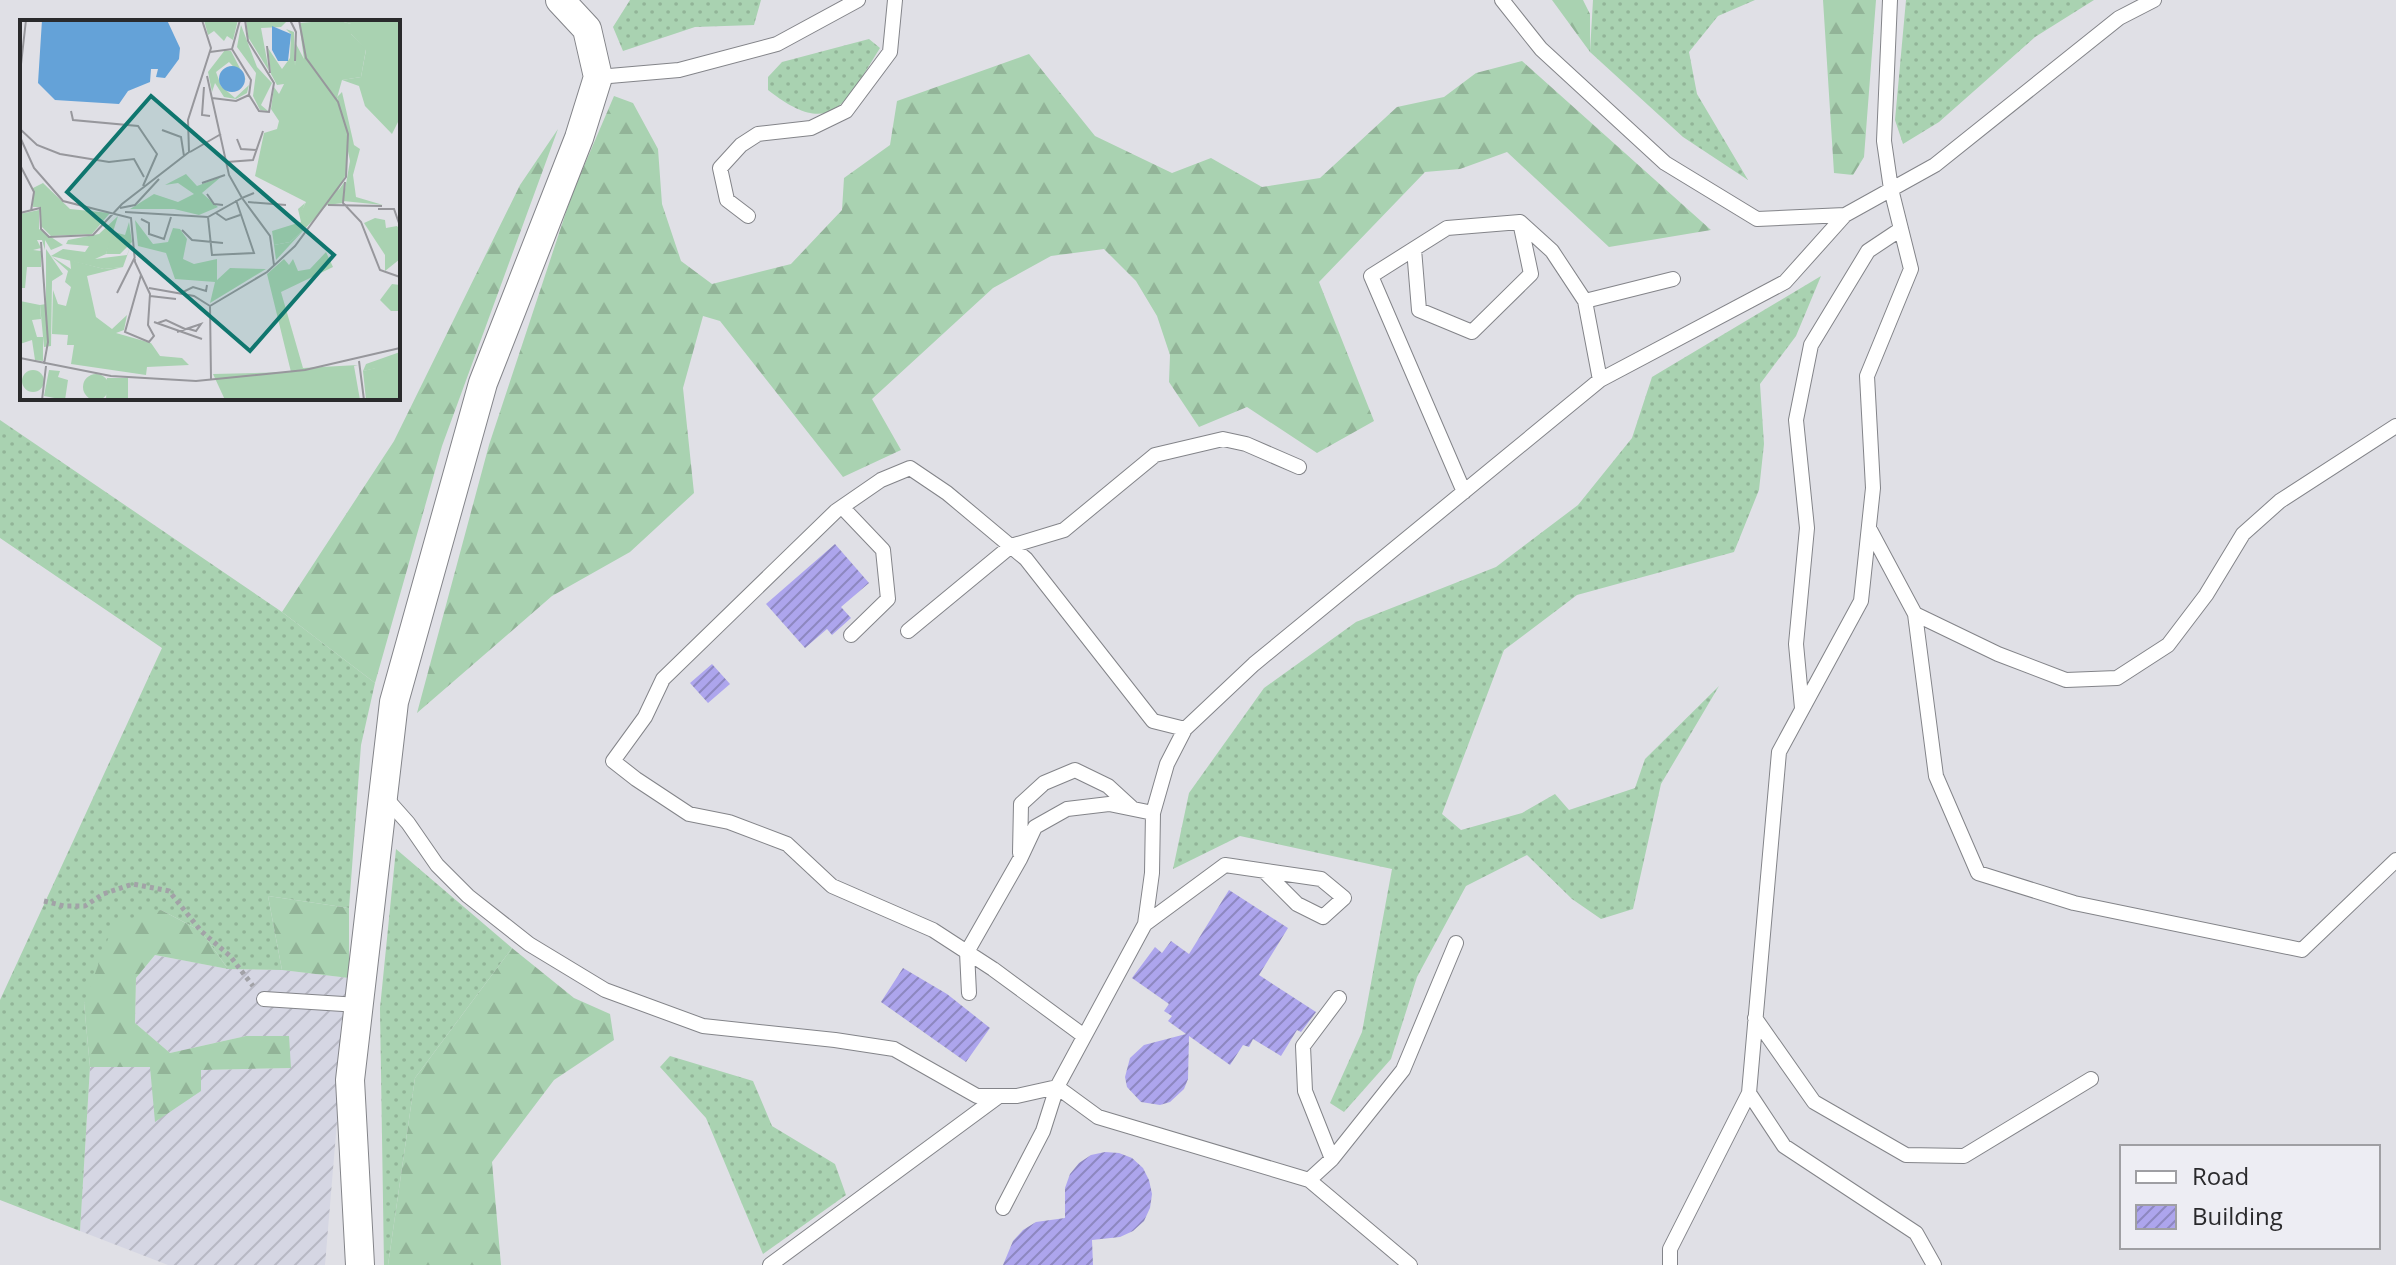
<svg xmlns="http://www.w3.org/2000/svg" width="2396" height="1265" font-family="'Open Sans',sans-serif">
<defs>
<pattern id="industrial-furrows" width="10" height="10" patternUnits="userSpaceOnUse" patternTransform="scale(2)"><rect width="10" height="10" fill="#d5d6e3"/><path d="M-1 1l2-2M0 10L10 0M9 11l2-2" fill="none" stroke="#b7b8c3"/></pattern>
<pattern id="grass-dots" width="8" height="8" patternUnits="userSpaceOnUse" patternTransform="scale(2)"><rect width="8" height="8" fill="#a9d2b1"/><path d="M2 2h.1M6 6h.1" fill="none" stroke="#92b498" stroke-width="1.8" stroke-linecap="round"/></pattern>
<pattern id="forest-firs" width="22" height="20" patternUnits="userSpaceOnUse" patternTransform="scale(2)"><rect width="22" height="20" fill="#a9d2b1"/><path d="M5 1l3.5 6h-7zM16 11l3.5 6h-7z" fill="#92b498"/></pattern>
<pattern id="building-hatch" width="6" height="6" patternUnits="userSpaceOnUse" patternTransform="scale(2)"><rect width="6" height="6" fill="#ada5ed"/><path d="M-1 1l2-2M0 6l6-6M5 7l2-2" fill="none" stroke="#8d87c0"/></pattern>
</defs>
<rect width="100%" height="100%" fill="#e0e0e6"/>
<!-- industrial -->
<path fill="url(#industrial-furrows)" d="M 155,955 L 228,969 L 282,970 L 349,978 L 325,1265 L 168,1265 L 80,1231 L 90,1067 L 151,1067 L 156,1121 L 201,1070 L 290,1068 L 246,1036 L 170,1053 L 135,1023 L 136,978 Z"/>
<!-- grass -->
<path fill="url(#grass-dots)" d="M 630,0 L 761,0 L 754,25 L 695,27 L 623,51 L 613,27 Z
M 1593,0 L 1755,0 L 1718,16 L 1689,52 L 1697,94 L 1748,180 L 1683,137 L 1590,52 Z
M 1906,0 L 2094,0 L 2035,37 L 1939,122 L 1903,144 L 1895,120 Z
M 869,39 L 880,48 C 846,102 833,141 768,90 L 768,77 L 782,62 Z
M 1821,276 L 1796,336 L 1760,384 L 1764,444 L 1759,490 L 1734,552 L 1577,595 L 1504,650 L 1442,814 L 1461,830 L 1522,813 L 1555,794 L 1569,810 L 1635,788 L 1645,759 L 1719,686 L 1661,784 L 1633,909 L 1601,919 L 1572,899 L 1527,855 L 1466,886 L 1417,977 L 1391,1059 L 1344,1112 L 1330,1103 L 1362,1032 L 1392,869 L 1240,836 L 1173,869 L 1189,793 L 1264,688 L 1356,622 L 1496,567 L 1578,505 L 1632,438 L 1652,377 Z
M 0,420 L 282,612 L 375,683 L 361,745 L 349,908 L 268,896 L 282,970 L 228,969 L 201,931 L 161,910 L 84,1003 L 90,1067 L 80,1231 L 0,1200 L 0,1000 L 162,648 L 0,538 Z
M 396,849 L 512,948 L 415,1078 L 388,1265 L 384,1265 L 380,1008 Z
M 670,1056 L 753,1081 L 772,1126 L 835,1164 L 846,1195 L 763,1254 L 706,1118 L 660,1067 Z"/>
<!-- forest -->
<path fill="url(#forest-firs)" d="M 1552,0 L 1583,0 L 1590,14 L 1590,52 Z
M 1823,0 L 1876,0 L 1864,157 L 1853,175 L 1834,173 Z
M 1029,54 L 1095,136 L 1172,173 L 1211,158 L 1262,187 L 1320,178 L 1397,107 L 1444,97 L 1476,73 L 1522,61 L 1711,230 L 1609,247 L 1507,152 L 1460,169 L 1425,172 L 1319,282 L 1374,421 L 1317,453 L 1247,407 L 1199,427 L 1169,382 L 1170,355 L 1157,316 L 1136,281 L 1104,249 L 1051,256 L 993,288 L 872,399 L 901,450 L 843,477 L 720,321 L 703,316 L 683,388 L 694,493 L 630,552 L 552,596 L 417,713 L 489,445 L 572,194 L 614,96 L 633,103 L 658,149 L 662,204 L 681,261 L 712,284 L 791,264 L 842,210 L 844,178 L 890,145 L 897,101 Z
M 558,129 L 442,446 L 375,683 L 282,612 L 394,441 L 520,185 Z
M 268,896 L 349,908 L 349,978 L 282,970 Z
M 161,910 L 201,931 L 228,969 L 155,955 L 136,978 L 135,1023 L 170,1053 L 246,1036 L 289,1036 L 291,1068 L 201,1070 L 201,1091 L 155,1122 L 150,1067 L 90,1067 L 84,1003 L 114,923 Z
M 512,948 L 574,998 L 610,1014 L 614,1040 L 554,1080 L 492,1162 L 501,1265 L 388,1265 L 415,1078 Z"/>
<!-- building -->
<path fill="url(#building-hatch)" d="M 835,544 L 869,583 L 841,607 L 851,618 L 832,635 L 827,629 L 805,648 L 766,604 Z
M 712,664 L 730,684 L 708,703 L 690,683 Z
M 1229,890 L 1288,928 L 1259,975 L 1316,1012 L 1301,1032 L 1297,1030 L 1281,1056 L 1253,1039 L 1249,1047 L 1243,1045 L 1230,1065 L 1189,1036 L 1188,1079 L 1184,1089 L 1170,1102 L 1160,1105 L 1141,1102 L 1127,1087 L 1125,1077 L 1130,1058 L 1144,1045 L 1186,1034 L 1168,1021 L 1172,1016 L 1164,1011 L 1169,1004 L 1132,978 L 1155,947 L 1162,953 L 1171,941 L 1189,954 Z
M 903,968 L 947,994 L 990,1028 L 966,1062 L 881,1002 Z
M 1105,1152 L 1119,1153 L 1132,1158 L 1143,1168 L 1149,1180 L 1152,1194 L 1150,1208 L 1144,1221 L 1133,1231 L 1120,1237 L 1092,1240 L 1093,1265 L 1003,1265 L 1013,1241 L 1023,1230 L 1036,1222 L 1065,1218 L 1065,1188 L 1070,1174 L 1079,1163 L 1091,1155 Z"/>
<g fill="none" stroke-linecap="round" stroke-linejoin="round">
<!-- service casing -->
<g stroke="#838489" stroke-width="16">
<path id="service" d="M 1502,0 L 1541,49 L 1665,163 L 1757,219 L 1845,215 L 1935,165 L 2119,18 L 2154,0
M 1890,0 L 1884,141 L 1891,189 L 1911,269 L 1867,376 L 1873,488 L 1861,601 L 1779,752 L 1749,1093 L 1784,1146 L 1916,1233 L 1934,1265
M 598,77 L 679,70 L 777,44 L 858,0
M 748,216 L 727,200 L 720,168 L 741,145 L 758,134 L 811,128 L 846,111 L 890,52 L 895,0
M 1414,249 L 1419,310 L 1472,332 L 1531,274 L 1520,222
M 1585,301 L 1600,380
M 1464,492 L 1371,276 L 1447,228 L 1520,222 L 1552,251 L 1585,301 L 1673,279
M 842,507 L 883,550 L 888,599 L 851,635
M 1869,528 L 1915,614 L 1936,776 L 1978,873 L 2074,903 L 2302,950 L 2396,860
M 1915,614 L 1998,654 L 2066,680 L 2117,678 L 2168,645 L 2206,595 L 2243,534 L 2280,501 L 2396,426
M 908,631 L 1011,546 L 1064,530 L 1155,455 L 1223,439 L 1246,444 L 1299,467
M 1802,708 L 1796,644 L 1807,528 L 1796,420 L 1811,345 L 1868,251 L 1901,229
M 384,796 L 408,823 L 437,865 L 468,896 L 529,944 L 605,990 L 703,1026 L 835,1040 L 894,1049 L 977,1096 L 1017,1096 L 1057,1087 L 1145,924 L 1152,873 L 1153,813 L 1167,764 L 1185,729 L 1254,664 L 1600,380 L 1785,282 L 1845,215
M 1020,853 L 1021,804 L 1044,783 L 1075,770 L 1108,786 L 1132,808
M 1145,924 L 1225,865 L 1321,879 L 1344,898 L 1323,917 L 1297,904 L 1264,871
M 969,993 L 967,952 L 1020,859 L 1035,827 L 1067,809 L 1109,804 L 1153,813
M 264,999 L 359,1005
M 1755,1018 L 1814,1102 L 1906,1155 L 1964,1156 L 2091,1079
M 1084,1036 L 993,969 L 933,930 L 832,886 L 787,844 L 729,822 L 689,814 L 636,779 L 613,761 L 645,717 L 663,679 L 836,511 L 881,480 L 910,468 L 947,493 L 1026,559 L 1153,721 L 1185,729
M 1332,1159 L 1403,1070 L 1456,943
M 1309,1180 L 1332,1159 L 1305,1091 L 1303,1046 L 1339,998
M 1003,1208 L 1043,1131 L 1057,1087 L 1098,1117 L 1309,1180 L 1410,1265
M 770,1265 L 999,1096
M 1670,1265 L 1670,1249 L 1749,1093"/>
</g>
<!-- minor casing -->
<g stroke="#838489" stroke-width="30">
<path id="minor" d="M 360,1265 L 350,1080 L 394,702 L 483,383 L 579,138 L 598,77 L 587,29 L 560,0"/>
</g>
<!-- path -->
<path stroke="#a2a2a7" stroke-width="5" stroke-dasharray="4 4" stroke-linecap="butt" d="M 44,901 L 64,906 L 85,906 L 103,894 L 133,884 L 169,891 L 201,931 L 230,956 L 253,986"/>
<!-- service -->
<use href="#service" stroke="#fff" stroke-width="14"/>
<!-- minor -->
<use href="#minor" stroke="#fff" stroke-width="28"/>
</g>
<!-- overview -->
<g transform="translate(20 20)">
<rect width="380" height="380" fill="#e0e0e6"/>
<path d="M 184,0 L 218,0 L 213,20 L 207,16 L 204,21 L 194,11 L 188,15 ZM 226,0 L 268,0 L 261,7 L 241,8 L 249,51 L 228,17 ZM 316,0 L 331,4 L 331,14 L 346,29 L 341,57 L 322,60 L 317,78 L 328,115 L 326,154 L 318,171 L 325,161 L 323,183 L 307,185 L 256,240 L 254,225 L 270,222 L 286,208 L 280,194 L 286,182 L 235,156 L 244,113 L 257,109 L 259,101 L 251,89 L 254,67 L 259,74 L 264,64 L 257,65 L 251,54 L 248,28 L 262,49 L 270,38 L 271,14 L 266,9 L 274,12 L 275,46 L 276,24 L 284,39 L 279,3 ZM 221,5 L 237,47 L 252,63 L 241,85 L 248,91 L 240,90 L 233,76 L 236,53 L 217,27 ZM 205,30 L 211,31 L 226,60 L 209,42 L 196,52 L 201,66 L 215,78 L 229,65 L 227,73 L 216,79 L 204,77 L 195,63 L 192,72 L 188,52 ZM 166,154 L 177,166 L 201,157 L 182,173 L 198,187 L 179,195 L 154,189 L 110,189 L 134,174 L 158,182 L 174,174 L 158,163 L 145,165 ZM 23,163 L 50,189 L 90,193 L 72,214 L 31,216 L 21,206 L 20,187 L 13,187 L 13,168 ZM 19,190 L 19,209 L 43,225 L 31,230 L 25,220 L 25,230 L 22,220 L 17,220 L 21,228 L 13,230 L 21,231 L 21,247 L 7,247 L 5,268 L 0,268 L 0,194 ZM 355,198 L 365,200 L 366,208 L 377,206 L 380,210 L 380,239 L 365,251 L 365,235 L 344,203 ZM 109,202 L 112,222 L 100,234 L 86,234 L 91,211 L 105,215 ZM 306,232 L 313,247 L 261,272 L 283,348 L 338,345 L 334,346 L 340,380 L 205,380 L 193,354 L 271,352 L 247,254 L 264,239 L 269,245 L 273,239 L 278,251 L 290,249 ZM 31,236 L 51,249 L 50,240 L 84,249 L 103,247 L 67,256 L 76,297 L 92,309 L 107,295 L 104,310 L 96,313 L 131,323 L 140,336 L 162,338 L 169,345 L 127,347 L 126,355 L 51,344 L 54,325 L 47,325 L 48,315 L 32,314 L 33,270 L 38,284 L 46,286 L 51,267 L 45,262 L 48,251 ZM 372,264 L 380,265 L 380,291 L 371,291 L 360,280 ZM 0,281 L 20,285 L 21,299 L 12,300 L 17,317 L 23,317 L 23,341 L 15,340 L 12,320 L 0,324 ZM 380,342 L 380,380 L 346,380 L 343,351 ZM 29,350 L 40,351 L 38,357 L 48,360 L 45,380 L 24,376 ZM 87,358 L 108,358 L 108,380 L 86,380 Z" fill="#a9d2b1"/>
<path d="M 316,0 L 380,0 L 380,98 L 372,114 L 345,86 L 339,66 L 322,60 L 341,57 L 346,30 L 331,14 L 331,4 ZM 322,72 L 334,125 L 340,129 L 333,155 L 336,177 L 363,185 L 323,181 L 330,141 L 317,77 ZM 285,183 L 281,194 L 287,197 L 286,208 L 270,222 L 254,225 L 252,211 L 281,202 L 278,189 ZM 98,196 L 86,234 L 75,239 L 107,235 L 112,222 L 103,247 L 84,249 L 31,236 L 43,229 L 65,232 L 69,226 L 46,224 L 48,220 L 79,214 ZM 115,200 L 133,224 L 148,222 L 153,208 L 160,209 L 167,219 L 163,239 L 174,244 L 197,239 L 197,260 L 210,248 L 246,249 L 190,283 L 195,262 L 155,259 L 146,233 L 118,226 ZM 26,229 L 43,254 L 32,261 L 31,326 L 24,327 L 20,285 L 26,284 ZM 380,332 L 380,342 L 368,347 L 368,354 L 357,348 L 343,351 L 346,344 ZM63 367a13 13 0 1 1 26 0a13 13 0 1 1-26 0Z" fill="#a9d2b1"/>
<path d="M2 361a11 11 0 1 1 22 0a11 11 0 1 1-22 0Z" fill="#a9d2b1"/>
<path d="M 22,0 L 147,0 L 160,28 L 159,39 L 145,58 L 136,57 L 138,49 L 131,49 L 130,62 L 108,71 L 99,84 L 35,80 L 18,63 ZM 252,6 L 271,14 L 268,41 L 258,41 L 252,30 ZM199 59a13 13 0 1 1 26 0a13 13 0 1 1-26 0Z" fill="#64a2d8"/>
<path fill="none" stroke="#97979c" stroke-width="2" d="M 225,0 L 228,21 L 254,63 L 249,92 L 239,91 L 229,75M 270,0 L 276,12 L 275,41M 247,26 L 250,53M 212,29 L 220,0M 190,32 L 212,29 L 231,60 L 229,75 L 216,81 L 192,78M 0,53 L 6,0M 187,56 L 209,155 L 222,178 L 234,173M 184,67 L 182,95 L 190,96M 51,91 L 53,100 L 118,106 L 137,134 L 123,166M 0,109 L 17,125 L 40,134 L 89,142 L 114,139 L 124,157M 142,110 L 161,117 L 164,136M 0,117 L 14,148 L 43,181 L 111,198 L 115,242 L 130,274 L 128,305 L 134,316 L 129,322 L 105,312 L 121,255M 217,119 L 221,129 L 237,130M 170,132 L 201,114M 207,142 L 233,140 L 243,111M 0,145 L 14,172 L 11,191M 325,162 L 323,183 L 341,202 L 360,250 L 380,257M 182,163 L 205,155M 192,181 L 187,174 L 194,184 L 203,185M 228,182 L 266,185M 308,185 L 362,186M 100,188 L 115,185 L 139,159M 358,189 L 374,189 L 380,206M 105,192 L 188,197 L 222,178 L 250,216 L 254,245M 0,193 L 20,188 L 21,209 L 29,217 L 73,215 L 102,184 L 169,132 L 168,100 L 191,28 L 182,0M 196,193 L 206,200 L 220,195M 188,197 L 192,235 L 234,233 L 216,180M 121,199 L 129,203 L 129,214 L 144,219 L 151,197M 162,210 L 172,220 L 203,223M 21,222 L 28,322 L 24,344M 129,268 L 174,276 L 190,286M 97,273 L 115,237M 161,273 L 173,267 L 186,271 L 187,265M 130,276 L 156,279M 134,302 L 182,319M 138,303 L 146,300 L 165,309M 157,312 L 181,304 L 176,311 L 169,309M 0,338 L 91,356 L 176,361 L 285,350 L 380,328M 339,341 L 344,380M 191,359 L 190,286 L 247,252 L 275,226 L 326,157 L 328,114 L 318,82 L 286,38 L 279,0M 22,380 L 26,346"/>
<path fill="#0f766e" fill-opacity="0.15" stroke="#0f766e" stroke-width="4" d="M 131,76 L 314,235 L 230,331 L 47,172 Z"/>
<rect width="380" height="380" fill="none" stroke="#2a2a2c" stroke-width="4"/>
</g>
<!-- legend -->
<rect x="2120" y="1145" width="260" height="104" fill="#ededf3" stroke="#9f9fa3" stroke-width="2"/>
<rect x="2136" y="1171" width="40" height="12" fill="#ffffff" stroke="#9f9fa3" stroke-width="2"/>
<text x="2192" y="1185" font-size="24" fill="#2a2a2c">Road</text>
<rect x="2136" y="1205" width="40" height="24" fill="url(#building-hatch)" stroke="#9f9fa3" stroke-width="2"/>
<text x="2192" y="1225" font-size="24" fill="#2a2a2c">Building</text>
</svg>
